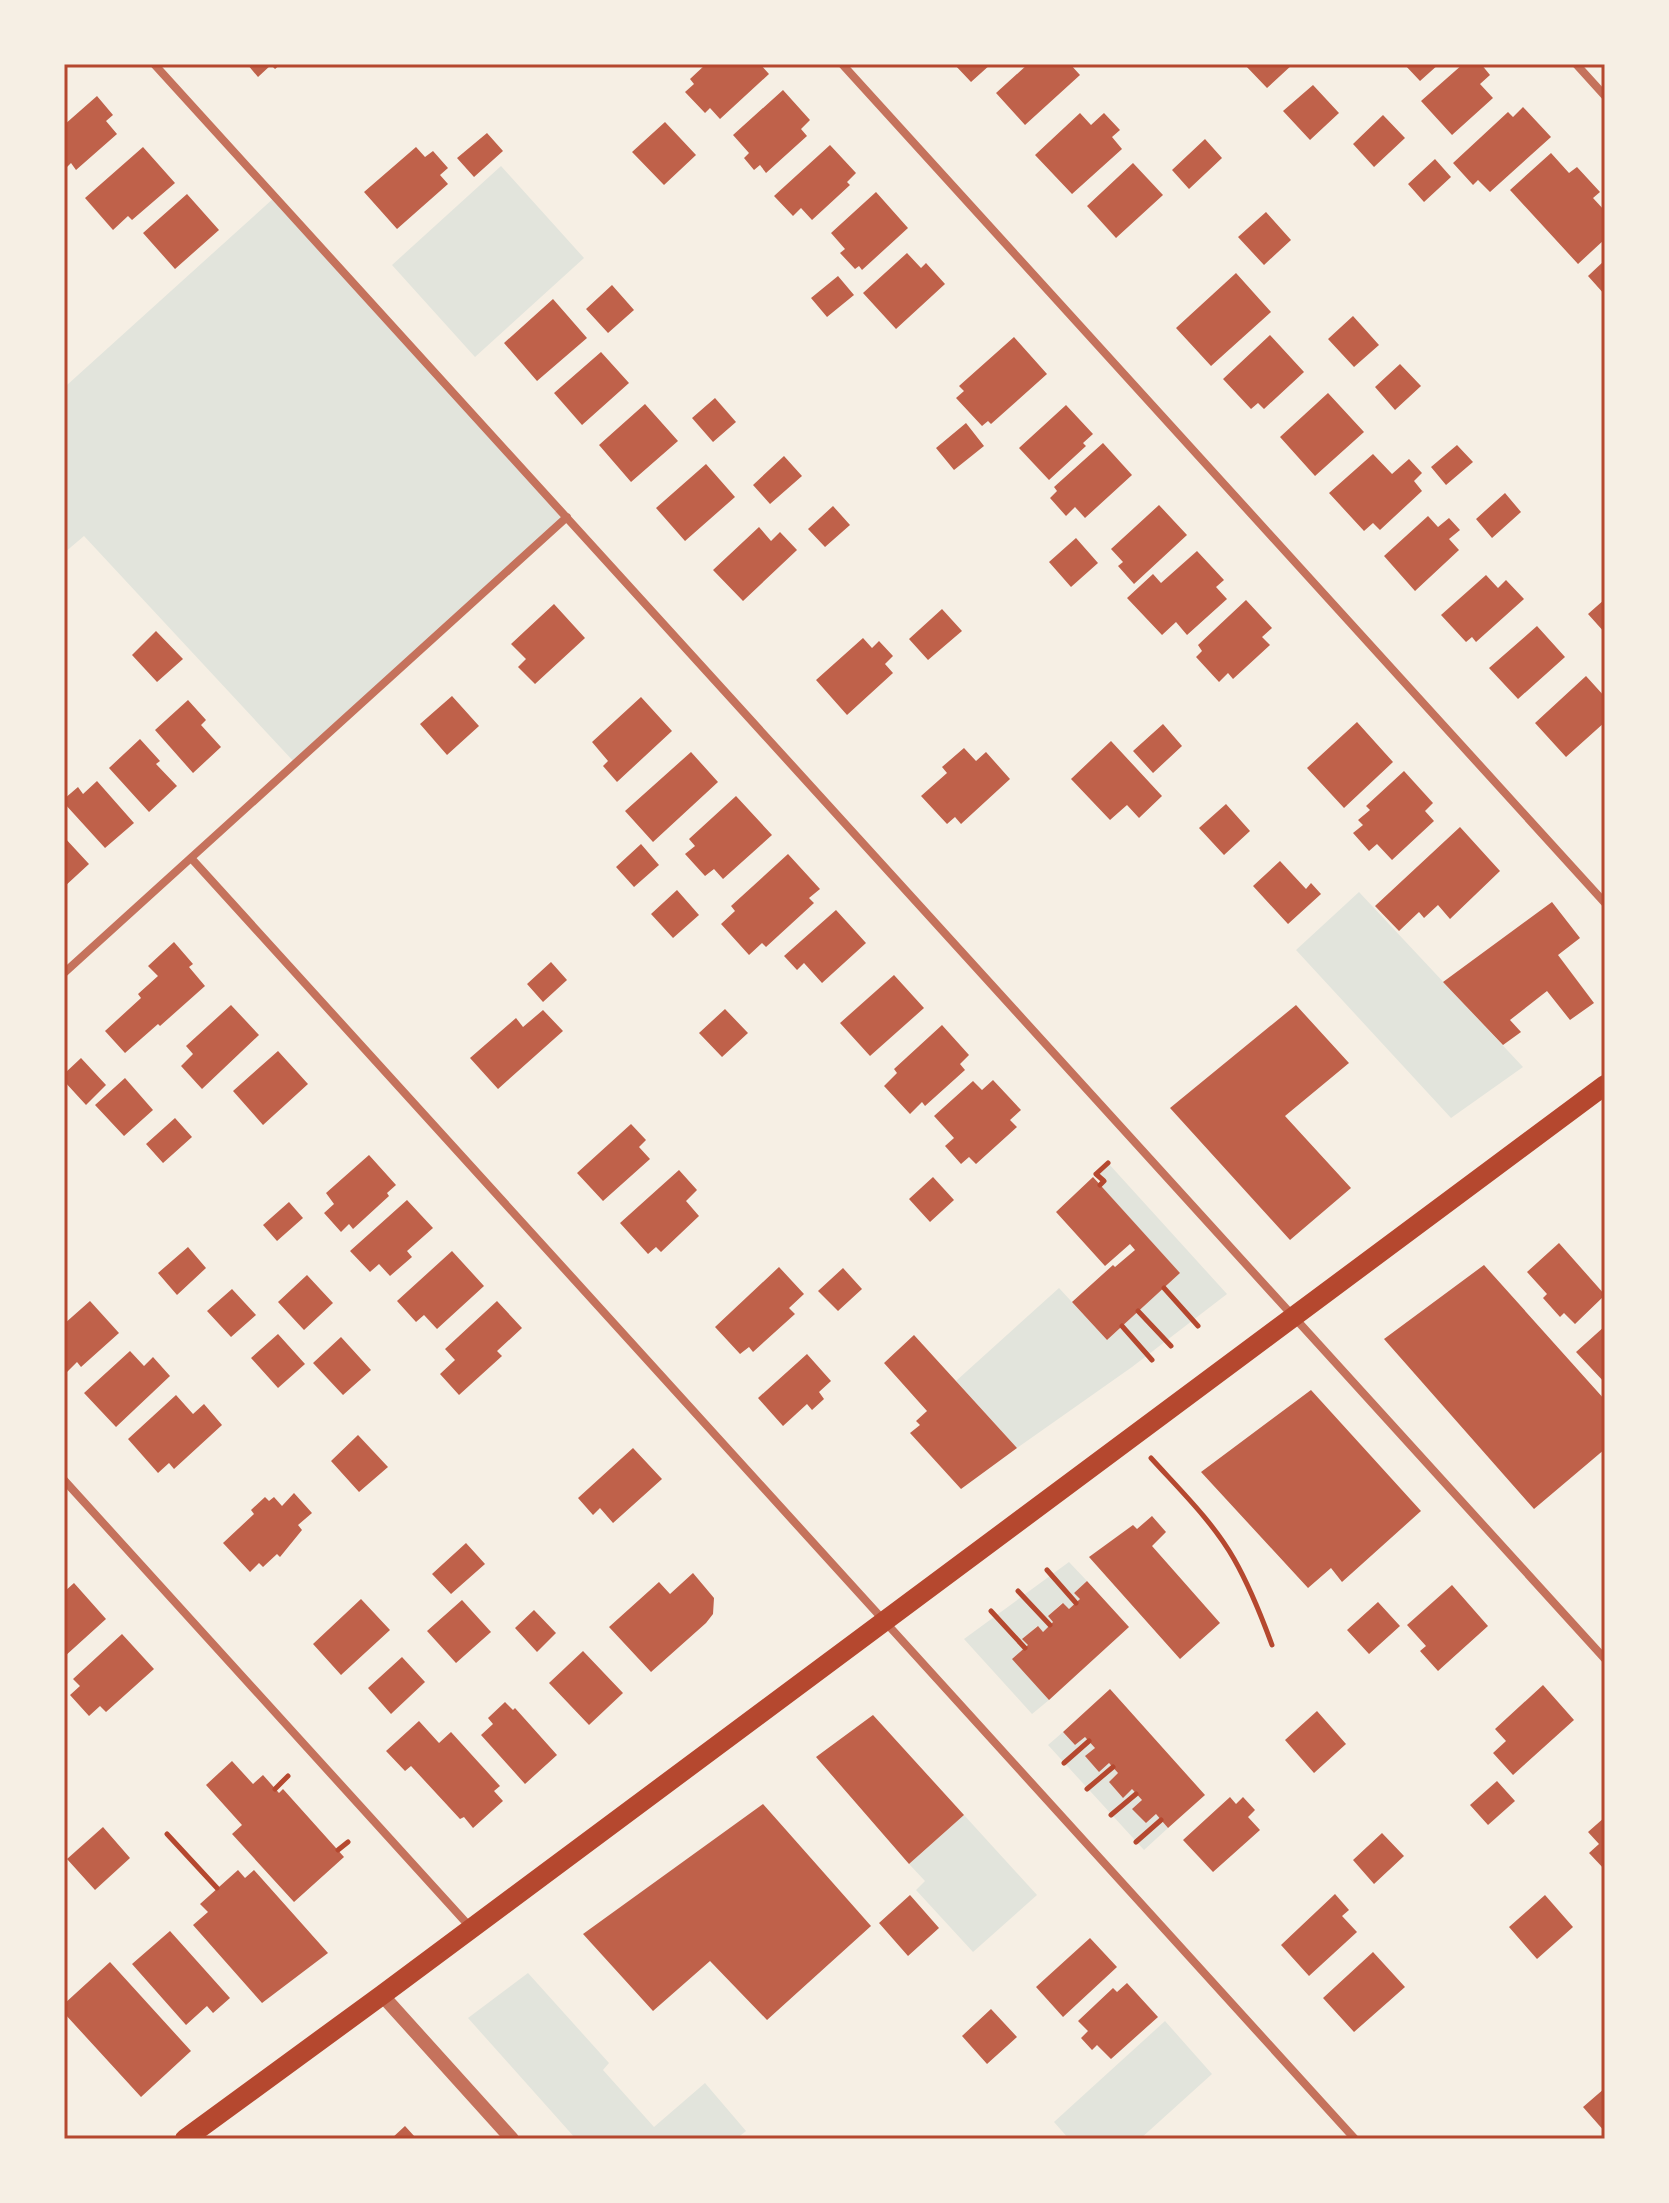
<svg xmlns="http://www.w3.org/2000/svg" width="1669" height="2203" font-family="'Sofia Sans Condensed',sans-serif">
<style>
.green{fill:#e2e4dc}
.building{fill:#bf614a}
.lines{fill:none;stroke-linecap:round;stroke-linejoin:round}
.path{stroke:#b5482f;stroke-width:5}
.minor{stroke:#c5725c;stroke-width:8}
.tertiary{stroke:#c5725c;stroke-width:14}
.primary{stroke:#b5482f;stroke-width:20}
.neatline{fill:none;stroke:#b5482f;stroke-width:3}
</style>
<rect width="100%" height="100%" fill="#f6efe4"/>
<path class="green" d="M501,166L584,258L475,357L392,265Z
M275,197L567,517L295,763L84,536L64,553V383L67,385Z
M1359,892L1523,1067L1451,1118L1296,950Z
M1108,1163L1227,1294L1132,1367L1017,1448L956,1381L1059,1288L1107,1340L1180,1273L1100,1185L1103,1181L1096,1174Z
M1069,1562L1087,1581L1074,1593L1080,1599L1069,1609L1062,1603L1048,1616L1053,1622L1043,1632L1037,1626L1023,1639L1028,1645L1049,1700L1032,1714L964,1639Z
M1063,1732L1075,1745L1085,1737L1095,1748L1086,1756L1109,1763L1118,1773L1109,1782L1122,1797L1132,1789L1142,1800L1133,1809L1146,1823L1156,1814L1168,1828L1144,1850L1048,1745Z
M964,1815L1037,1895L973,1952L916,1890L925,1881L909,1864Z
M528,1973L609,2063L603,2070L654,2127L705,2083L746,2131L736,2139H576L468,2018Z
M1165,2021L1212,2074L1140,2139H1069L1054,2122Z"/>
<path class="building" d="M247,64H281L275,69L271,65L258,77Z
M706,64L708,67L711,64H760L769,74L720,119L710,108L705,113L685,92L694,84L690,79Z
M954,64H991L971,82Z
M1028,64H1070L1080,75L1025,125L996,93Z
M1244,64H1293L1267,88Z
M1404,64H1439L1420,81Z
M1463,64H1481L1490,75L1480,84L1493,98L1452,135L1421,101Z
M1313,85L1339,113L1310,140L1283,111Z
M783,90L810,120L801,129L807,136L766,173L760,165L754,170L744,158L749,153L733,135Z
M97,96L113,115L106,121L117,134L76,170L71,163L64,170V125Z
M1523,107L1551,137L1490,192L1478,180L1473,185L1453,163L1508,112L1513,117Z
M1080,113L1091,125L1104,113L1120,130L1112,137L1122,149L1072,194L1035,155Z
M1383,115L1405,138L1374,167L1353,144Z
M665,122L696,155L664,185L632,152Z
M487,133L503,151L474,177L457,158Z
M1205,139L1222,158L1189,189L1172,170Z
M830,145L856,173L847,182L850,185L812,220L801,208L793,216L774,196Z
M143,147L175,183L132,220L128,216L113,230L85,198Z
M416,147L425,157L433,151L448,168L440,175L448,184L397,229L364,192Z
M1551,153L1569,173L1577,167L1600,192L1593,198L1605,211V239L1578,264L1510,190Z
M1435,159L1451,177L1424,202L1408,184Z
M1133,163L1163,195L1116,238L1087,206Z
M876,192L908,228L862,270L859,266L855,269L840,253L845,249L831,233Z
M187,194L219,230L175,269L143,233Z
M1266,212L1291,240L1264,265L1238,237Z
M907,253L921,268L926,263L945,284L896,329L863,293Z
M1605,260V295L1588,276Z
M1236,273L1271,312L1211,366L1176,328Z
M838,276L854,295L827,317L811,298Z
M612,285L634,310L608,333L586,309Z
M553,299L587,338L537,381L504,343Z
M1353,316L1379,345L1354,367L1328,339Z
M1270,335L1304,372L1264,409L1258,403L1251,409L1223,379Z
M1014,337L1047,374L991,424L988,421L982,426L956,398L964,391L959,386Z
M601,352L629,383L582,425L554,393Z
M1400,364L1421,386L1395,410L1375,387Z
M1328,393L1364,432L1315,476L1280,437Z
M715,398L736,422L713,442L692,418Z
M645,404L678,441L631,482L599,445Z
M1066,405L1093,434L1083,443L1086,446L1049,480L1019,448Z
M966,423L984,446L954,470L936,448Z
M1103,443L1132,475L1085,518L1075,507L1066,516L1050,498L1057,491L1054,487Z
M1457,445L1473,462L1446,485L1431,467Z
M1373,454L1392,474L1409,459L1422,473L1414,481L1422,491L1380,530L1373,523L1364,531L1329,493Z
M784,456L802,476L770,504L753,485Z
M706,464L735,497L685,541L656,508Z
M1505,493L1521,512L1492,538L1476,519Z
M1159,505L1187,535L1134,584L1118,566L1123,562L1111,549Z
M833,506L850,525L825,547L808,529Z
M1428,516L1438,527L1449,518L1460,530L1449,539L1459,550L1415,591L1384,556Z
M759,527L771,541L780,532L797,550L743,601L713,570Z
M1076,538L1098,563L1071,587L1049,562Z
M1197,551L1224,580L1216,587L1227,599L1187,635L1176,622L1162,635L1127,598L1153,574L1161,583Z
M1486,575L1498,588L1506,580L1524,599L1476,642L1472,637L1466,642L1441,615Z
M1605,599V633L1588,614Z
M1246,600L1272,628L1262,637L1270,645L1233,679L1228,673L1219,682L1196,657L1202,651L1198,645Z
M554,604L585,638L535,684L518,667L526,659L511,644Z
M942,609L962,631L928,660L909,639Z
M1537,626L1565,657L1518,699L1489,668Z
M156,631L183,659L157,682L132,655Z
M863,638L872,648L879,641L893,656L885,664L893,673L847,715L816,680Z
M1586,676L1605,697V722L1566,757L1535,723Z
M452,696L479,726L447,755L420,724Z
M641,697L672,731L617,782L603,766L608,761L592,742Z
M188,700L206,720L201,725L221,747L193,773L155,730Z
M1357,722L1393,762L1344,808L1307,768Z
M1163,724L1182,746L1153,773L1133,751Z
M140,739L160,761L156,764L177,786L149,812L109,768Z
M1111,741L1162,796L1139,818L1127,805L1110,820L1071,779Z
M964,748L976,761L986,752L1010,779L961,824L955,817L947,824L921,796L947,773L942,767Z
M691,752L718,782L653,842L625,811Z
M1404,771L1433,803L1425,811L1434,821L1392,860L1377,844L1369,851L1353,833L1363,825L1358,820L1370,810L1366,806Z
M97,781L134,823L105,848L64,803V799L78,787L83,794Z
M736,796L772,835L723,879L714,869L705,876L685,854L695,846L689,839Z
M1226,804L1250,831L1224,855L1199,828Z
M1460,827L1500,871L1450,919L1438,905L1424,918L1419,912L1399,931L1375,906Z
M64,837L89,864L64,887Z
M641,844L659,865L634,887L616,867Z
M788,854L820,889L809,898L814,903L766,947L762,943L749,955L721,924L735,911L731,906Z
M1280,861L1306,889L1311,883L1321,894L1288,924L1253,886Z
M677,890L699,915L673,938L651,914Z
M1552,902L1580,938L1558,955L1594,1003L1570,1020L1547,991L1510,1020L1521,1032L1503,1045L1443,982Z
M836,910L866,943L822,983L804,963L797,970L784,956Z
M174,942L193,964L189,967L205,986L160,1026L158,1024L125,1053L105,1031L141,998L138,994L158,976L148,966Z
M551,962L567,980L543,1002L527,984Z
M894,975L924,1008L870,1056L840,1023Z
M231,1005L259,1035L202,1089L181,1066L193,1054L186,1046Z
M1296,1005L1349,1063L1285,1116L1351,1188L1290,1240L1170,1108Z
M725,1009L748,1033L722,1057L699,1033Z
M543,1010L563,1031L498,1089L470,1058L516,1018L523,1027Z
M942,1025L969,1055L960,1064L965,1070L925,1106L922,1102L910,1114L884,1086L897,1073L894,1069Z
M278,1051L308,1084L263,1125L233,1091Z
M81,1058L106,1085L86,1105L64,1081V1074Z
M125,1078L153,1110L124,1136L95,1105Z
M993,1080L1021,1110L1010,1120L1017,1127L976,1164L969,1157L961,1164L945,1146L954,1138L934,1116L973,1081L982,1090Z
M175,1118L192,1137L163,1163L146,1144Z
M631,1124L646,1140L639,1147L650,1159L603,1201L577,1173Z
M369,1155L396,1185L387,1193L389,1196L353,1229L349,1224L341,1232L324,1213L334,1204L326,1193Z
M679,1170L697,1190L686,1201L699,1216L661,1252L656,1247L648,1254L620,1223Z
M933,1177L954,1200L930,1222L909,1199Z
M1093,1177L1180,1273L1107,1340L1072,1302L1113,1265L1115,1267L1135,1250L1130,1244L1105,1266L1056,1212Z
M407,1200L433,1228L407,1251L412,1257L390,1276L379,1264L370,1272L350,1251Z
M289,1202L303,1218L277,1241L263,1225Z
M1559,1243L1605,1295L1575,1324L1564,1313L1560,1317L1543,1298L1547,1294L1527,1272Z
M188,1247L206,1268L177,1295L158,1273Z
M452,1251L484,1286L437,1329L424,1315L416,1322L397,1301Z
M1484,1265L1605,1400V1449L1534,1509L1384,1339Z
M779,1267L804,1294L789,1308L795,1314L753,1352L749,1347L740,1354L715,1327Z
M843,1268L862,1289L838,1311L818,1291Z
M307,1275L333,1303L304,1330L278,1302Z
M232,1289L256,1315L231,1337L207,1311Z
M90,1301L119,1333L81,1367L77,1362L67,1372L64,1369V1324Z
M497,1301L522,1328L497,1351L502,1356L459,1395L440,1374L455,1360L445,1349Z
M1605,1326V1383L1576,1352Z
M278,1334L305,1364L278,1388L251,1358Z
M914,1335L1017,1448L961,1489L910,1433L920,1425L916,1421L927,1411L884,1363Z
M341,1337L371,1370L343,1395L313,1363Z
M130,1351L144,1366L153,1357L170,1376L116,1427L84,1393Z
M807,1354L831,1381L819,1392L824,1399L812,1410L807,1404L783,1426L758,1398Z
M1311,1390L1421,1511L1342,1582L1331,1568L1308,1588L1201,1472Z
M176,1395L193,1414L204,1404L222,1425L174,1469L169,1463L158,1473L128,1439Z
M358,1435L388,1467L359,1492L331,1461Z
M633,1448L662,1479L613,1523L600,1508L593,1515L578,1498Z
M294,1493L312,1513L298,1525L302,1530L280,1557L277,1554L263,1567L259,1563L250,1572L223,1543L254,1514L251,1510L265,1497L269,1501L274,1497L282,1506Z
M1152,1516L1166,1532L1152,1546L1220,1623L1180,1659L1089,1557L1133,1525L1137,1529Z
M466,1543L485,1564L451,1594L432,1574Z
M693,1573L714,1598L713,1614L706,1623L651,1672L609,1627L659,1582L670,1594Z
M1087,1581L1129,1627L1049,1700L1012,1659L1028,1645L1022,1639L1038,1626L1043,1632L1053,1622L1048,1616L1063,1603L1069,1609L1080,1599L1074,1593Z
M74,1583L106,1619L64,1657V1592Z
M1452,1585L1488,1626L1438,1671L1420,1651L1426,1646L1407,1625Z
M361,1599L390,1630L341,1675L313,1644Z
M462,1600L491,1632L456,1663L427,1631Z
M1378,1602L1400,1626L1369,1654L1347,1630Z
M534,1610L556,1633L537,1652L515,1628Z
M122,1634L154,1669L106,1712L100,1706L89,1716L70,1695L80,1686L73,1679Z
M583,1651L623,1693L589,1725L549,1683Z
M402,1657L425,1682L391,1714L368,1688Z
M1543,1685L1574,1720L1513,1775L1493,1753L1506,1741L1495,1729Z
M1110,1689L1205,1795L1168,1828L1156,1814L1146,1823L1132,1809L1142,1800L1132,1789L1123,1798L1109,1782L1118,1773L1109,1763L1099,1772L1085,1756L1095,1748L1085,1737L1075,1745L1063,1732Z
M505,1702L513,1710L515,1708L557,1755L525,1784L481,1735L493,1724L488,1718Z
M1317,1711L1346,1744L1314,1773L1285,1740Z
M873,1715L964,1815L909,1864L816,1757Z
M419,1721L439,1743L451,1732L500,1786L494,1791L503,1801L473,1828L464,1817L460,1819L411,1766L405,1771L386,1751Z
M232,1761L253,1784L263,1775L279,1793L283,1789L344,1857L294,1902L232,1834L242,1825L206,1785Z
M1497,1781L1515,1801L1488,1825L1470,1805Z
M1230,1797L1236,1804L1243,1797L1255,1810L1248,1817L1260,1830L1213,1872L1183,1840Z
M763,1804L871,1926L767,2020L710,1961L653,2011L583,1934Z
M1605,1817V1870L1589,1853L1599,1844L1588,1832Z
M103,1827L130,1858L95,1890L67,1859Z
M1382,1833L1404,1856L1374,1884L1353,1860Z
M238,1870L245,1878L254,1870L328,1953L262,2003L193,1925L208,1912L200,1904Z
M1335,1894L1349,1910L1342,1916L1357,1932L1309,1976L1281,1945Z
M910,1895L939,1928L908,1956L879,1923Z
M1545,1895L1573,1927L1537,1959L1509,1927Z
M170,1931L230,1998L213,2013L207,2006L186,2025L132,1964Z
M1090,1938L1117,1967L1063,2017L1036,1987Z
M1373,1952L1405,1987L1354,2032L1323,1998Z
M110,1962L191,2051L141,2097L64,2013V2004Z
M1127,1983L1158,2017L1111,2059L1097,2045L1092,2050L1081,2038L1088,2031L1078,2021L1113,1988L1117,1992Z
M991,2009L1017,2037L987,2064L962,2036Z
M1605,2088V2132L1583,2107Z
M405,2126L415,2137L412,2139H391Z"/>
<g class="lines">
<path class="path" d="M1100,1185L1104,1181L1096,1174L1108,1163
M1164,1288L1198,1326
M1138,1311L1171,1346
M1122,1326L1152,1360
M1151,1458C1180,1490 1213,1522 1234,1559C1250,1587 1261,1615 1272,1645
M1047,1570L1076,1603
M1018,1591L1050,1625
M991,1611L1025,1648
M1064,1763L1089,1741
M275,1789L288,1776
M1087,1789L1113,1767
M1111,1815L1136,1794
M167,1834L217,1888
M1136,1842L1161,1820
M338,1850L348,1842"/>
<path class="minor" d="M154,64L1605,1659
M842,64L1605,903
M1576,64L1605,96
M191,858L1355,2139
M64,973L567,517
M64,1480L471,1928"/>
<path class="tertiary" d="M382,1995L512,2139"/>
<path class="primary" d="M185,2139L382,1995L1605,1085"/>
</g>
<rect width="1669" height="2203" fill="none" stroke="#f6efe4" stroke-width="132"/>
<rect x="66" y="66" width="1537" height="2071" class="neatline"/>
</svg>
